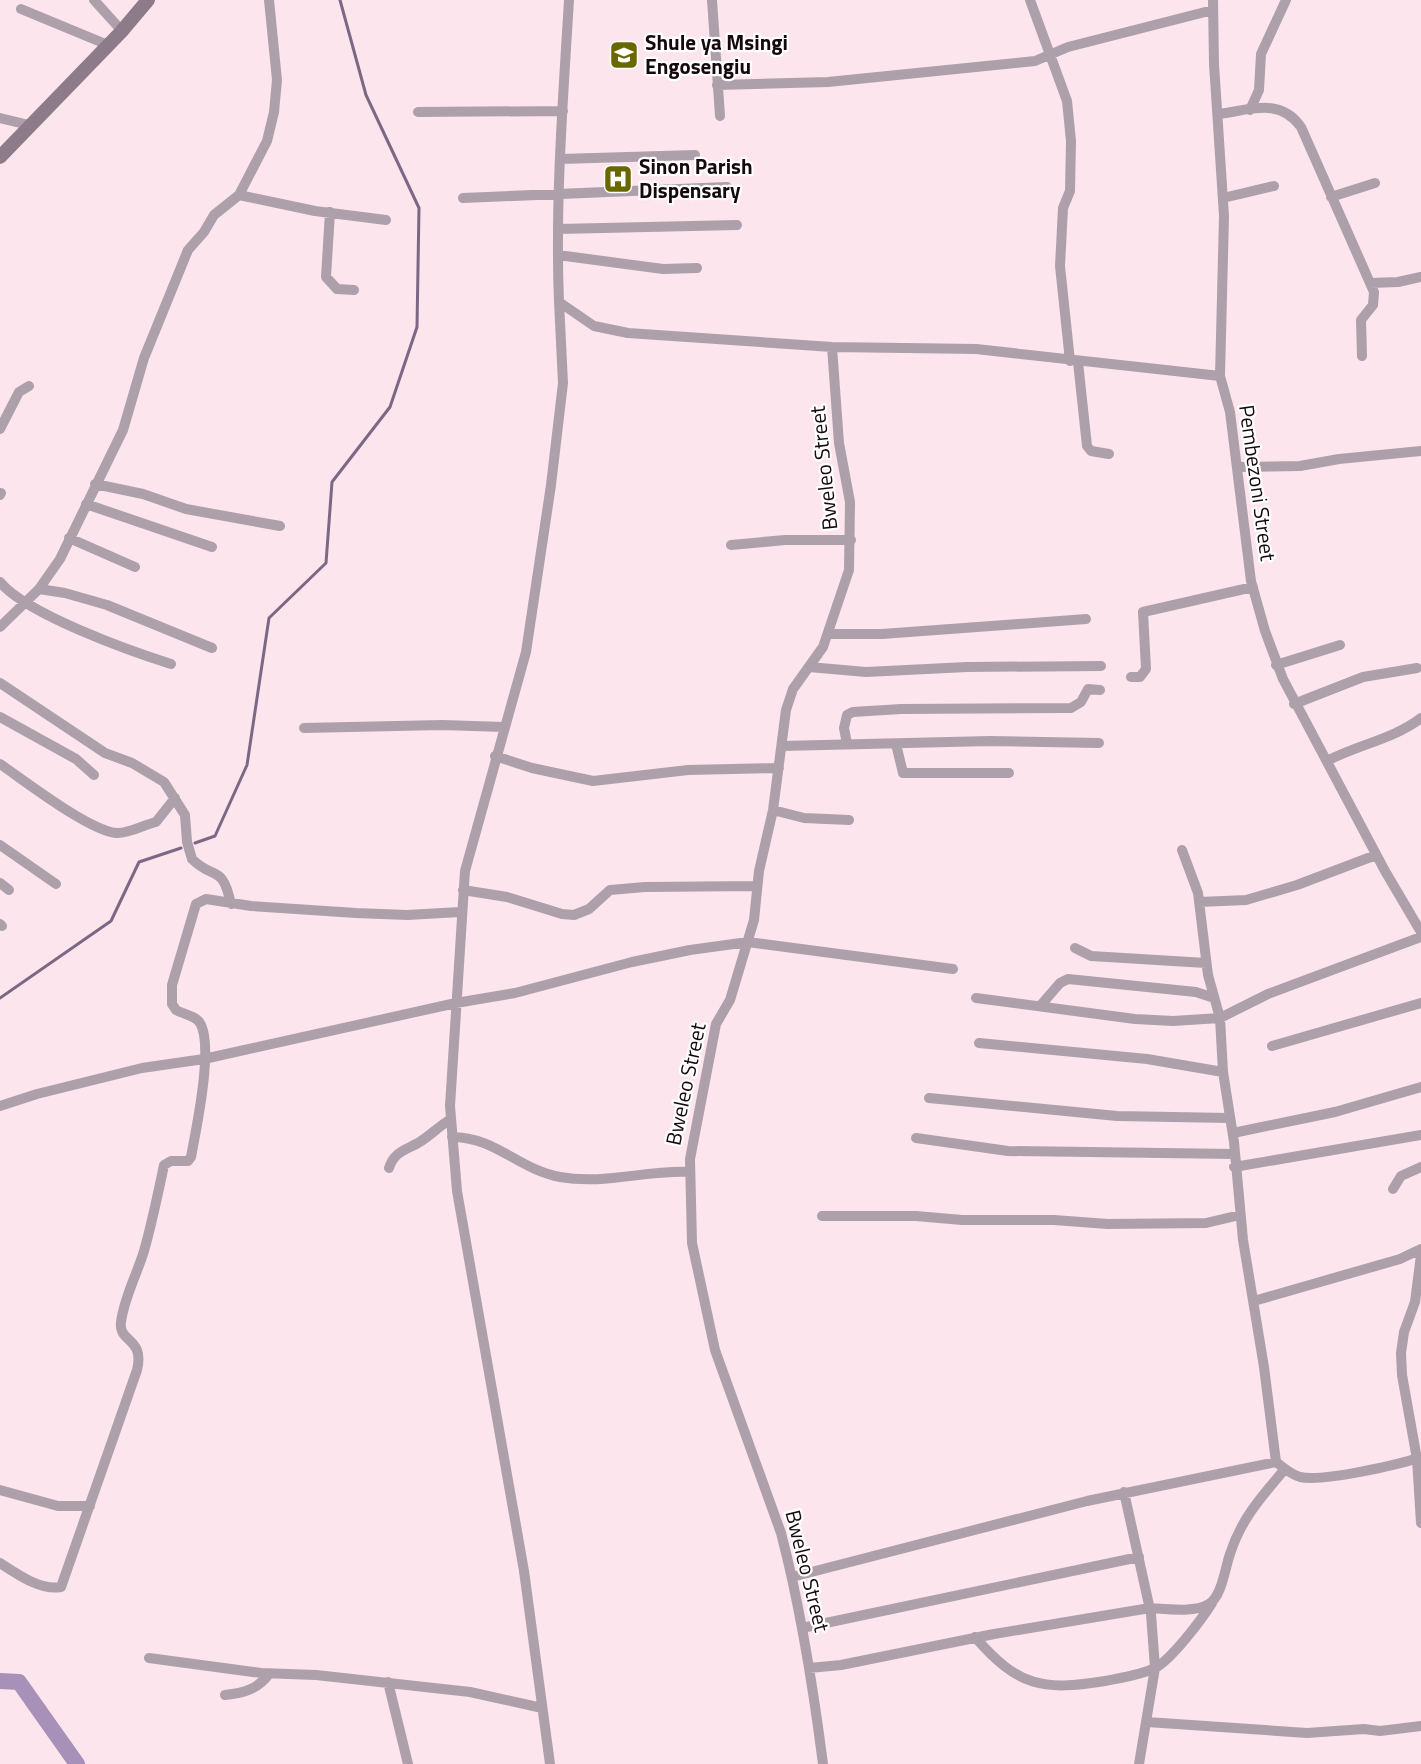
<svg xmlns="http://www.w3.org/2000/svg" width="1421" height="1764" font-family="'Titillium Web',sans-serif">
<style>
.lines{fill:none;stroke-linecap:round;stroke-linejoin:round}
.stream{stroke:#7c6885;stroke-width:3}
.river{stroke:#a891b9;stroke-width:16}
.street{stroke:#ada0aa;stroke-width:10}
.secondary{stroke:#8e7b8a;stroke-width:14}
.labels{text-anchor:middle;stroke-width:4.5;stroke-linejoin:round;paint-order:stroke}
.poi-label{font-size:21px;font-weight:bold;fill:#15090d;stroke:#fff;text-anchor:start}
.street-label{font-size:21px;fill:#15090d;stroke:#fff}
</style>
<rect width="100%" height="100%" fill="#fde5ed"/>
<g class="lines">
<path class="stream" d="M195,843L215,836L247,765L269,618L326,563L332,482L390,407L417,327L419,208L366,95L340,0
M0,998L111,921L139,862L181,848"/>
<path class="river" d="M0,1681L19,1682L77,1764"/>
<path class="street" d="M94,0L122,31
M569,0C563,100 555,201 559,302L594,326L628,333L832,347L976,349L1220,376
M712,0L720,116
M1030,0L1067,101L1071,141L1070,191L1063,208L1060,266L1070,361
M1213,0L1214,64L1224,216L1220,376L1230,412L1251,581L1265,631L1283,679L1385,871L1421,932
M21,9L108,45
M717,85L828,82L1035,61L1068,47L1213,10
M1250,110L1259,90L1261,54L1286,0
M418,112L563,111
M1219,114C1250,110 1280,97 1301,127L1374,292L1373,305L1361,320L1362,356
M0,118L29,125
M560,159L695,155
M239,195L315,211L386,220
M1331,197L1375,183
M463,198L727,187
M1223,198L1274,186
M330,212L326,277L337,289L354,290
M558,229L737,225
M558,255L663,269L697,268
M1371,283L1398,282L1421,277
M1078,362L1087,446L1091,451L1109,454
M0,429L19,392L29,386
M1237,467L1300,466L1339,459L1421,451
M95,484L143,494L186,509L280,526
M0,495L1,493
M86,504L212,547
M69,538L135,567
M731,545L785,540H851
M0,582C26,614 130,651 171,664
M39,589L65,593L107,605L212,648
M0,627L39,589L60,559L123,430L144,358L188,250L204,232L214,215L239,195L267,141L274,112L277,80L269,0
M828,634H882L1086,619
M1276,665L1340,645
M809,667L866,672L967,667L1101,666
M1131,677H1140L1146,669L1143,612L1253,587
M0,683L105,753L132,763L164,782L185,815L187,842L192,859C214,881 222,863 231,904
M1294,704L1363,677L1417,668
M0,717L76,759L94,775
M304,728L442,725L504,727
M847,744L844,728L847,715L853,712L901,709L1071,708L1081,702L1088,689L1100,690
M896,744L903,773H1009
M782,746L990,741L1099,743
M495,756L532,768L593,781L688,770L779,768
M1327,761C1357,745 1394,739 1421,718
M0,764C25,781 88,830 116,833C129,834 143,825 156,822L175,798
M773,810L804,818L849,820
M0,845L56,884
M1182,850L1198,893L1208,975L1220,1018L1223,1072L1234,1142L1243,1240L1264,1367L1276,1462
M0,883L9,890
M463,890L507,897L562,914L574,915L589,909L610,890L645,887L757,886
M1199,902L1246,900L1297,885L1376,855
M0,924L2,926
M1075,948L1091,956L1206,963
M976,998L1135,1019L1173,1021L1220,1018L1268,994L1421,937
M1041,1005L1060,983L1068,979L1196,992L1214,998
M979,1043L1147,1059L1223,1072
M1272,1046L1421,1003
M929,1098L1117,1116L1229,1118
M0,1106L37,1094L142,1068L204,1059L456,1003L515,993L632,962L690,950L748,942L953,969
M1233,1133L1335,1112L1421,1087
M452,1137C495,1137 518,1169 560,1177C604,1185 645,1170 689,1172
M916,1138L1008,1151L1234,1154
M1234,1167L1421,1135
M389,1168C394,1152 405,1150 418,1143C430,1136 439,1126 451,1119
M1393,1189L1401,1176L1421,1167
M822,1216H916L962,1220H1054L1108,1224L1206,1223L1240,1215
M1421,1255L1415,1302L1404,1332L1401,1353L1402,1375L1417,1459L1421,1523
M1254,1301L1400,1259L1421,1249
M0,1490L58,1506H90
M1124,1492L1151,1614L1155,1668L1139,1764
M0,1563C17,1574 41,1591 61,1587L137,1370C145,1337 118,1343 121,1322C124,1298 137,1274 144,1251C152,1223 158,1194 164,1165L171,1161H188L191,1157C196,1130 214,1046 200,1023C196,1016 183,1014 176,1010L172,1004V985L196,904L206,899L251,906L356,913L407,915L460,912
M792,1577L1087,1501L1276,1462C1284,1468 1290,1474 1300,1477C1322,1482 1398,1465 1421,1457
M802,1628L1139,1557
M975,1637C1018,1687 1043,1691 1105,1681C1120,1678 1141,1675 1155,1668C1171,1660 1202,1619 1212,1603
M149,1658L261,1673L316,1675L470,1692L542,1708
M809,1668L841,1665L994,1634L1150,1608C1166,1609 1195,1613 1209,1604C1222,1596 1225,1568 1230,1554C1241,1519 1262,1496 1285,1469
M388,1682L408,1764
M225,1695C244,1693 258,1689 269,1674
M1147,1722L1307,1733L1364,1729L1380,1731L1421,1726
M550,1764L524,1571L457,1191L450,1106L465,871L526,652L551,485L563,383L559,302
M823,1764C813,1686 801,1609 781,1533L715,1350L692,1243L690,1159L716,1024L730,1000L754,920L759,871L773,810L786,710L793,689L823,647L849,570L850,502L839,443L832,347"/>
<path class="secondary" d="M0,157L121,32L148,0"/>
</g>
<defs>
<g id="school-square" transform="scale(1.5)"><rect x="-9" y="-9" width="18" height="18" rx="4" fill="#696700" stroke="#fff"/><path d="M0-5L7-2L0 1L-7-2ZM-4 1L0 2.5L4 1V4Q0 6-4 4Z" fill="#fff"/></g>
<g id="hospital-square" transform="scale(1.5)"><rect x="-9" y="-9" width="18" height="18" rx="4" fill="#696700" stroke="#fff"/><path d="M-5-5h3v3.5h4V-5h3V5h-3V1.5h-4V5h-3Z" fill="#fff"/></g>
</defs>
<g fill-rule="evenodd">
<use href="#school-square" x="624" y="55"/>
<use href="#hospital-square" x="618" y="179"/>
</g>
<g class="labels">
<g class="poi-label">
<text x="645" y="50">Shule ya Msingi<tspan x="645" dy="24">Engosengiu</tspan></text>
<text x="639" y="174">Sinon Parish<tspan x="639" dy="24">Dispensary</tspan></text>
</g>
<g class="street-label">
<text transform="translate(824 468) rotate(-96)" y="7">Bweleo Street</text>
<text transform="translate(1257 483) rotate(82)" y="7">Pembezoni Street</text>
<text transform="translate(686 1084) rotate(-78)" y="7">Bweleo Street</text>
<text transform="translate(807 1571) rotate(76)" y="7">Bweleo Street</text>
</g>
</g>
</svg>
